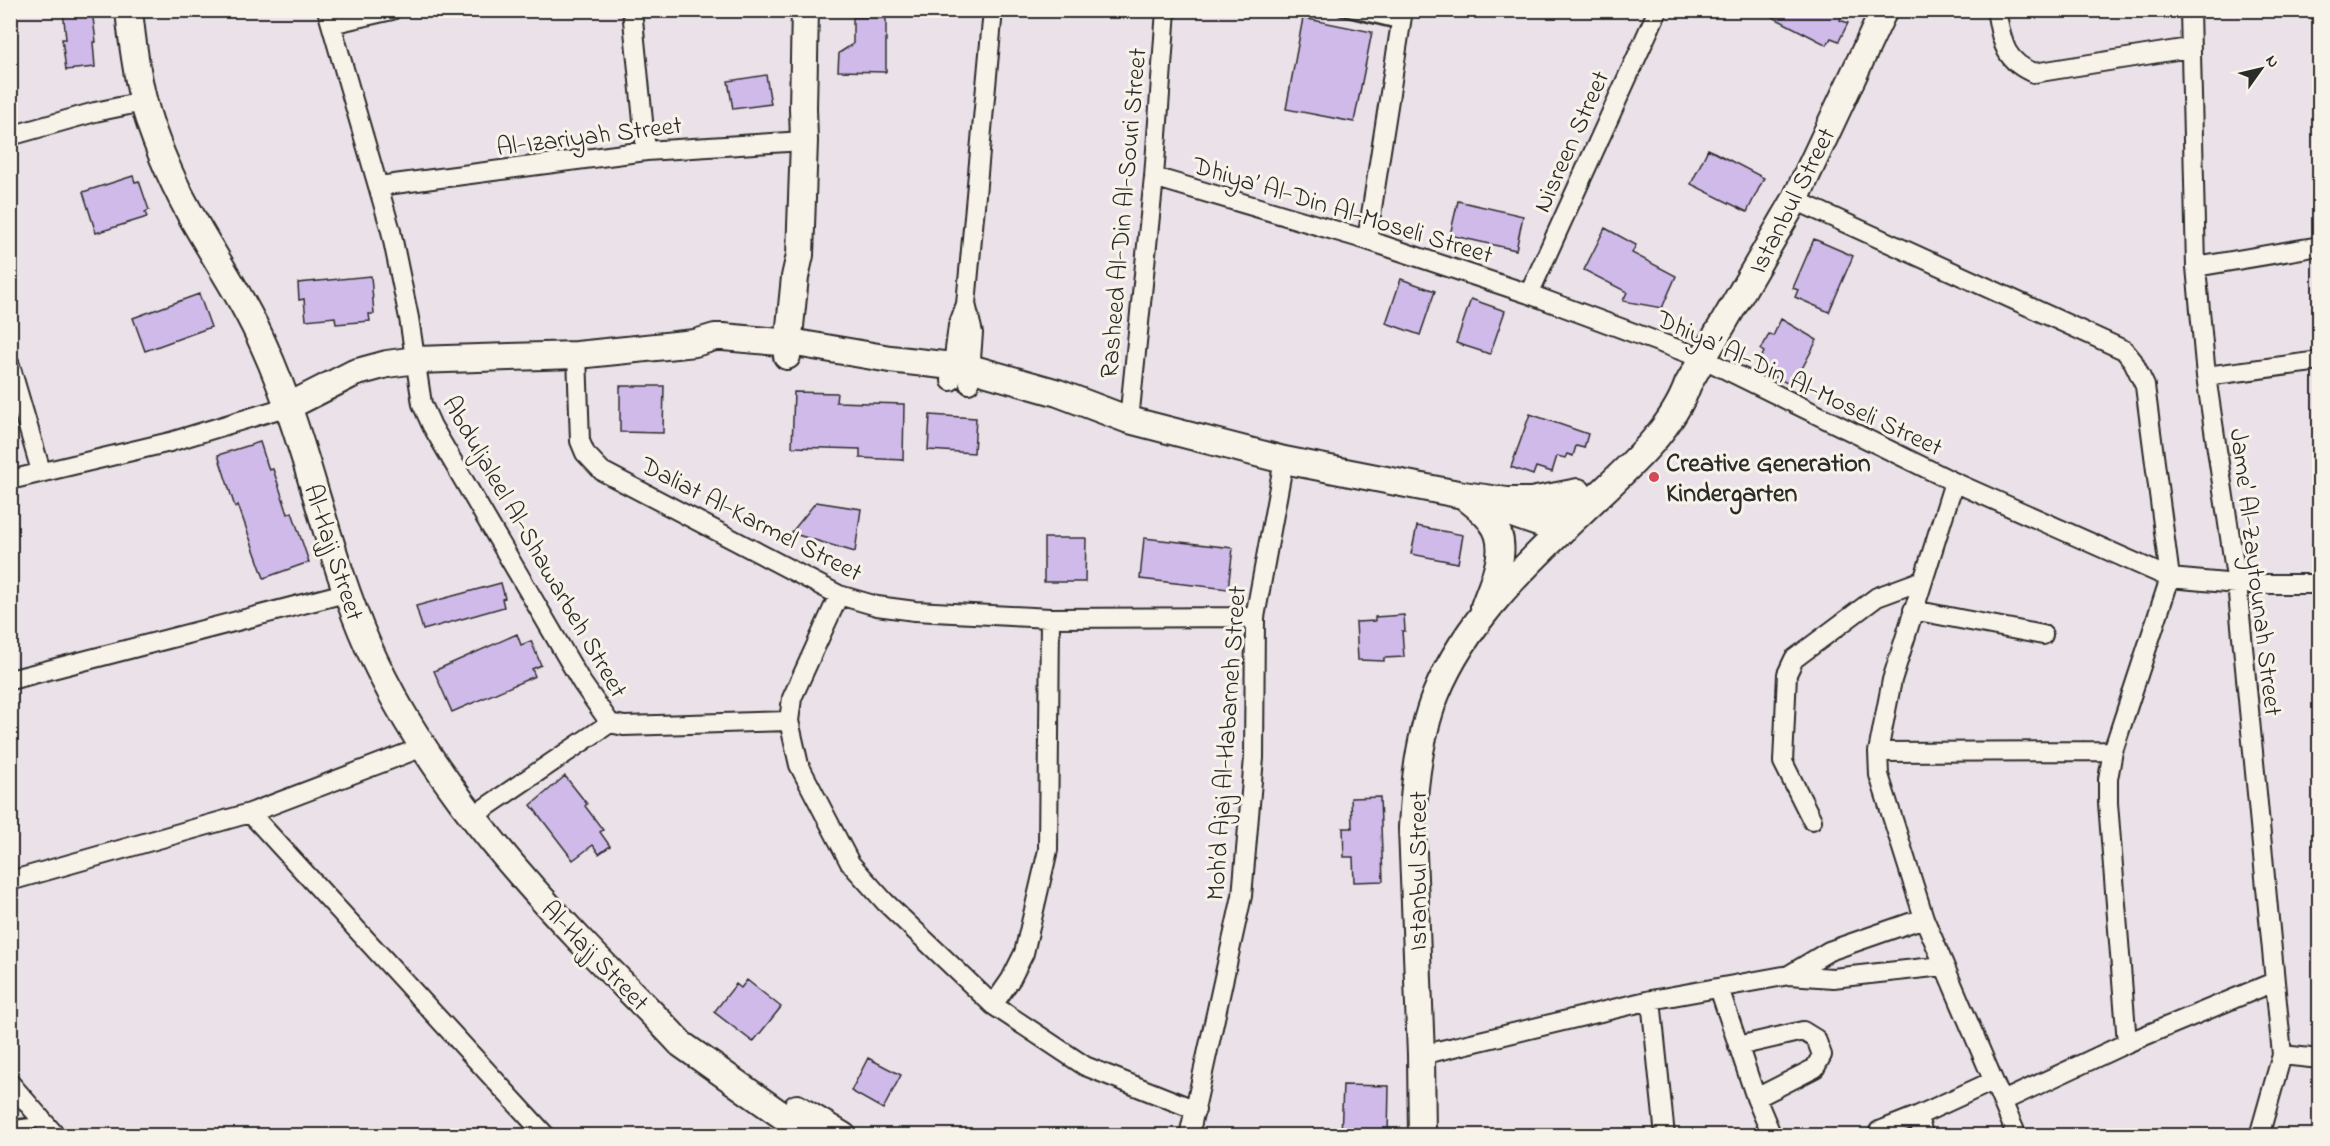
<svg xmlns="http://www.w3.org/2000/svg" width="2330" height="1146" font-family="'Indie Flower',sans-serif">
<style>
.building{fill:#cfbaea;stroke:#2b2b2b;stroke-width:1.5}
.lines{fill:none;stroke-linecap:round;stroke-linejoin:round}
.lane-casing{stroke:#2b2b2b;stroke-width:14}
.street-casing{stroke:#2b2b2b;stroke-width:22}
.secondary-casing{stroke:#2b2b2b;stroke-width:30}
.lane{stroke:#f7f3e8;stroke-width:9}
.street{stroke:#f7f3e8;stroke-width:18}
.secondary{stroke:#f7f3e8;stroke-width:26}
.poi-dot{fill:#d1495b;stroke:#f7f3e8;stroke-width:2}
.labels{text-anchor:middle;stroke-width:6;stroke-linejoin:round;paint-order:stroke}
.street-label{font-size:26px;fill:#2b2b2b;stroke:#f7f3e8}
.poi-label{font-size:26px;font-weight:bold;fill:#2b2b2b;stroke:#f7f3e8;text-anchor:start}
</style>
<rect width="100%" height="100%" fill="#ebe2e9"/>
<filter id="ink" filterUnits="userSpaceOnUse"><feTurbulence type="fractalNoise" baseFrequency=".0167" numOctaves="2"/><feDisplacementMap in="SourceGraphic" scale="12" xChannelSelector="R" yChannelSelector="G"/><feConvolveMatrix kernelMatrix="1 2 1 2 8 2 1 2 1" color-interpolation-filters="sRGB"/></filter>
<g filter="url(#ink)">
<path class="building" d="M63,10H92L96,42H93L95,67L66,70L62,39H66Z
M1759,10H1845L1840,20L1848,23L1839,41L1831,38L1827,45Z
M853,17L886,18V72L838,71L839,53L853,44Z
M1303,18L1372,32L1354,122L1286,109Z
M766,75L771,104L733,109L728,81Z
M1708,149L1764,178L1747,212L1691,184Z
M133,176L135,182L139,181L149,210L145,212L147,217L96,233L83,192Z
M1458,201L1523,216L1516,250L1450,235Z
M1605,228L1636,245L1632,253L1676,276L1662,308L1623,301L1627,292L1584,270Z
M1814,239L1853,256L1829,312L1795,297L1798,290L1793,288Z
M371,276L374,314H369L370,321L336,324L335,317L306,320L304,299L299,300L298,283Z
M1401,279L1435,291L1420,335L1386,323Z
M199,294L211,327L145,351L133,318Z
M1471,299L1505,311L1490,354L1456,343Z
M1781,319L1817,340L1796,380L1792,378L1789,384L1765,372L1767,369L1758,364L1764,352L1761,350L1769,334L1773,336Z
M620,386H664L663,433L620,432Z
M794,392L837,393L836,402L904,404L903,460L860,458V449L792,447Z
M1530,414L1588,434L1584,448L1576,446L1573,456L1567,454L1565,458L1557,456L1552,472L1536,467L1533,475L1511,467Z
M930,415L976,418L974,453L928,450Z
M260,442L269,470L273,469L288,514L292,512L309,562L264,578L238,505L235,507L218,455Z
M816,502L861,509L855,552L791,533Z
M1417,526L1463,535L1458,563L1411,554Z
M1044,538H1086L1085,582H1044Z
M1144,538L1233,548L1228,589L1140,579Z
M501,583L505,598L502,599L504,607L423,630L416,606Z
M1404,615L1405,631H1402L1404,657L1384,658V661L1358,660L1356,622L1375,621V617Z
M517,634L521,645L531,641L541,665L532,669L535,676L452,712L434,671Z
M565,776L587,804L585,806L603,830L600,832L610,846L599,854L593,845L573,860L531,805Z
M1380,797L1383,881L1354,882L1353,857H1344L1343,828H1352L1351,798Z
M747,980L781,1007L753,1042L714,1012L736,984L741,988Z
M868,1058L901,1075L883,1109L851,1091Z
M1343,1085L1389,1086L1388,1136H1341Z"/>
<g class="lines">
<g class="lane-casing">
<path id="lane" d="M1342,10L1400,24
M10,1126L44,1122"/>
</g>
<g class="street-casing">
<path id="street" d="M327,10L391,231L409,318L422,404L432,426L582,683L610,723L624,726L789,721
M632,10L646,151
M1996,10C2002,40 2003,61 2034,73L2189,48
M2190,10L2196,267L2206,376L2237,584L2282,1055L2259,1136
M331,24L392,10
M10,136L95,112L143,102
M1154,177L1367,240L1529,294L1704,359L1954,482L2170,578L2237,584H2320
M379,186L646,151L804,141
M1795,200L2124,350L2133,361L2145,386L2170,578L2113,751
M1367,240L1403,10
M2196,267L2320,246
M1529,294L1658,10
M966,304L973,333L969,384
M577,355L580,441L585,453L602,471L839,595L877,606L915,611L1050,618L1255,617
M10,365L41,471
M2206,376L2320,361
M951,381L958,326L966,304L993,10
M1129,420L1154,177L1166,10
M10,480L170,442L289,406
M1954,482L1892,680L1878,752L1879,775L1924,918L2017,1136
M839,595L792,698L789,721L799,765L850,863L885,902L993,1005L1085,1066L1196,1110
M1913,610L2043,635
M10,680L345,593
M1878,752L2113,751L2108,779V803L2127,1043L2003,1101
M250,813L546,1136
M473,816L610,723
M1812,820L1783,762L1787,674L1794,659L1877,597L1923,580
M10,881L250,813L423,747
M1789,975L1829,951L1924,918
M1719,988L1756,1098L1772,1136
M1651,1000L1665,1136
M993,1005L1011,979L1024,953L1048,850L1050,618
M2127,1043L2274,982
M1738,1046L1803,1031L1816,1039L1822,1055L1815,1068L1756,1098
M1421,1055L1651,1000L1789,975L1833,978L1943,966
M2282,1055L2320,1059
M10,1083L56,1136
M1917,1116L1924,1136
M1879,1131L1917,1116L1993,1081
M1189,1136L1242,896L1254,758L1255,617L1284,460"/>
</g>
<g class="secondary-casing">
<path id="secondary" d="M129,10C132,40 136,70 143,99C151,133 171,179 188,210C213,256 243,298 264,346C308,443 325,549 368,646C417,756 499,855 581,941C614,976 649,1009 681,1044L811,1136
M787,356L795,277L800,255L804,141L803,108L805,10
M289,406L354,373L387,364L416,360L577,355L695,343L715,337H723L802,344L890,359L970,368L1058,393L1129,420L1284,460L1463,495L1507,501H1531L1578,492
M1463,495C1473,503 1484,511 1491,521C1512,546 1493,581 1484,607
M1489,506L1544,525L1575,518
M797,1108L843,1136
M1422,1136L1421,1055L1412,828C1414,784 1419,736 1436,694C1468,615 1537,554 1597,497C1631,465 1672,429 1688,384L1795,200L1884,10"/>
</g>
<use href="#lane" class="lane"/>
<use href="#street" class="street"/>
<use href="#secondary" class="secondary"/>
</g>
</g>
<circle class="poi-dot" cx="1654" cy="477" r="6"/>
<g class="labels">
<g class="street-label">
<text transform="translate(589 135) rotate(-7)" y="9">Al-Izariyah Street</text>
<text transform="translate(1570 141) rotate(-66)" y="9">Nisreen Street</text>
<text transform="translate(1791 200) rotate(-63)" y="9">Istanbul Street</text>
<text transform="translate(1343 209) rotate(17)" y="9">Dhiya’ Al-Din Al-Moseli Street</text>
<text transform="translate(1122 213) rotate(-85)" y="9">Rasheed Al-Din Al-Souri Street</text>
<text transform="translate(1800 382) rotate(25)" y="9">Dhiya’ Al-Din Al-Moseli Street</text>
<text transform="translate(752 518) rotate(27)" y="9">Daliat Al-Karmel Street</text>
<text transform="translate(536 546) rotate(60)" y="9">Abduljaleel Al-Shawarbeh Street</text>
<text transform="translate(335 552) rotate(72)" y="9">Al-Hajj Street</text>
<text transform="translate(2257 572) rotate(83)" y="9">Jame' Al-Zaytounah Street</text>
<text transform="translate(1225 743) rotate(-86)" y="9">Moh’d Ajaj Al-Habarneh Street</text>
<text transform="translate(1417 871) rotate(-90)" y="9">Istanbul Street</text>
<text transform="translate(596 955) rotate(46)" y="9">Al-Hajj Street</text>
</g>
<g class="poi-label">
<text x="1666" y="471">Creative Generation<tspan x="1666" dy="30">Kindergarten</tspan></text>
</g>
</g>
<rect width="2330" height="1146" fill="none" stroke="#f7f3e8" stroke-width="36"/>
<rect x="18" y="18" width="2294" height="1110" fill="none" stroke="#2b2b2b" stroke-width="2" filter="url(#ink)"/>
<g transform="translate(2261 69) rotate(56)" stroke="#f7f3e8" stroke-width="4.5" paint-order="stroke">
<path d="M0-4.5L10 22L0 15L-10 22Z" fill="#2b2b2b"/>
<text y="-9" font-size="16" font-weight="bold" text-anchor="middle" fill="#2b2b2b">N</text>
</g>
</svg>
